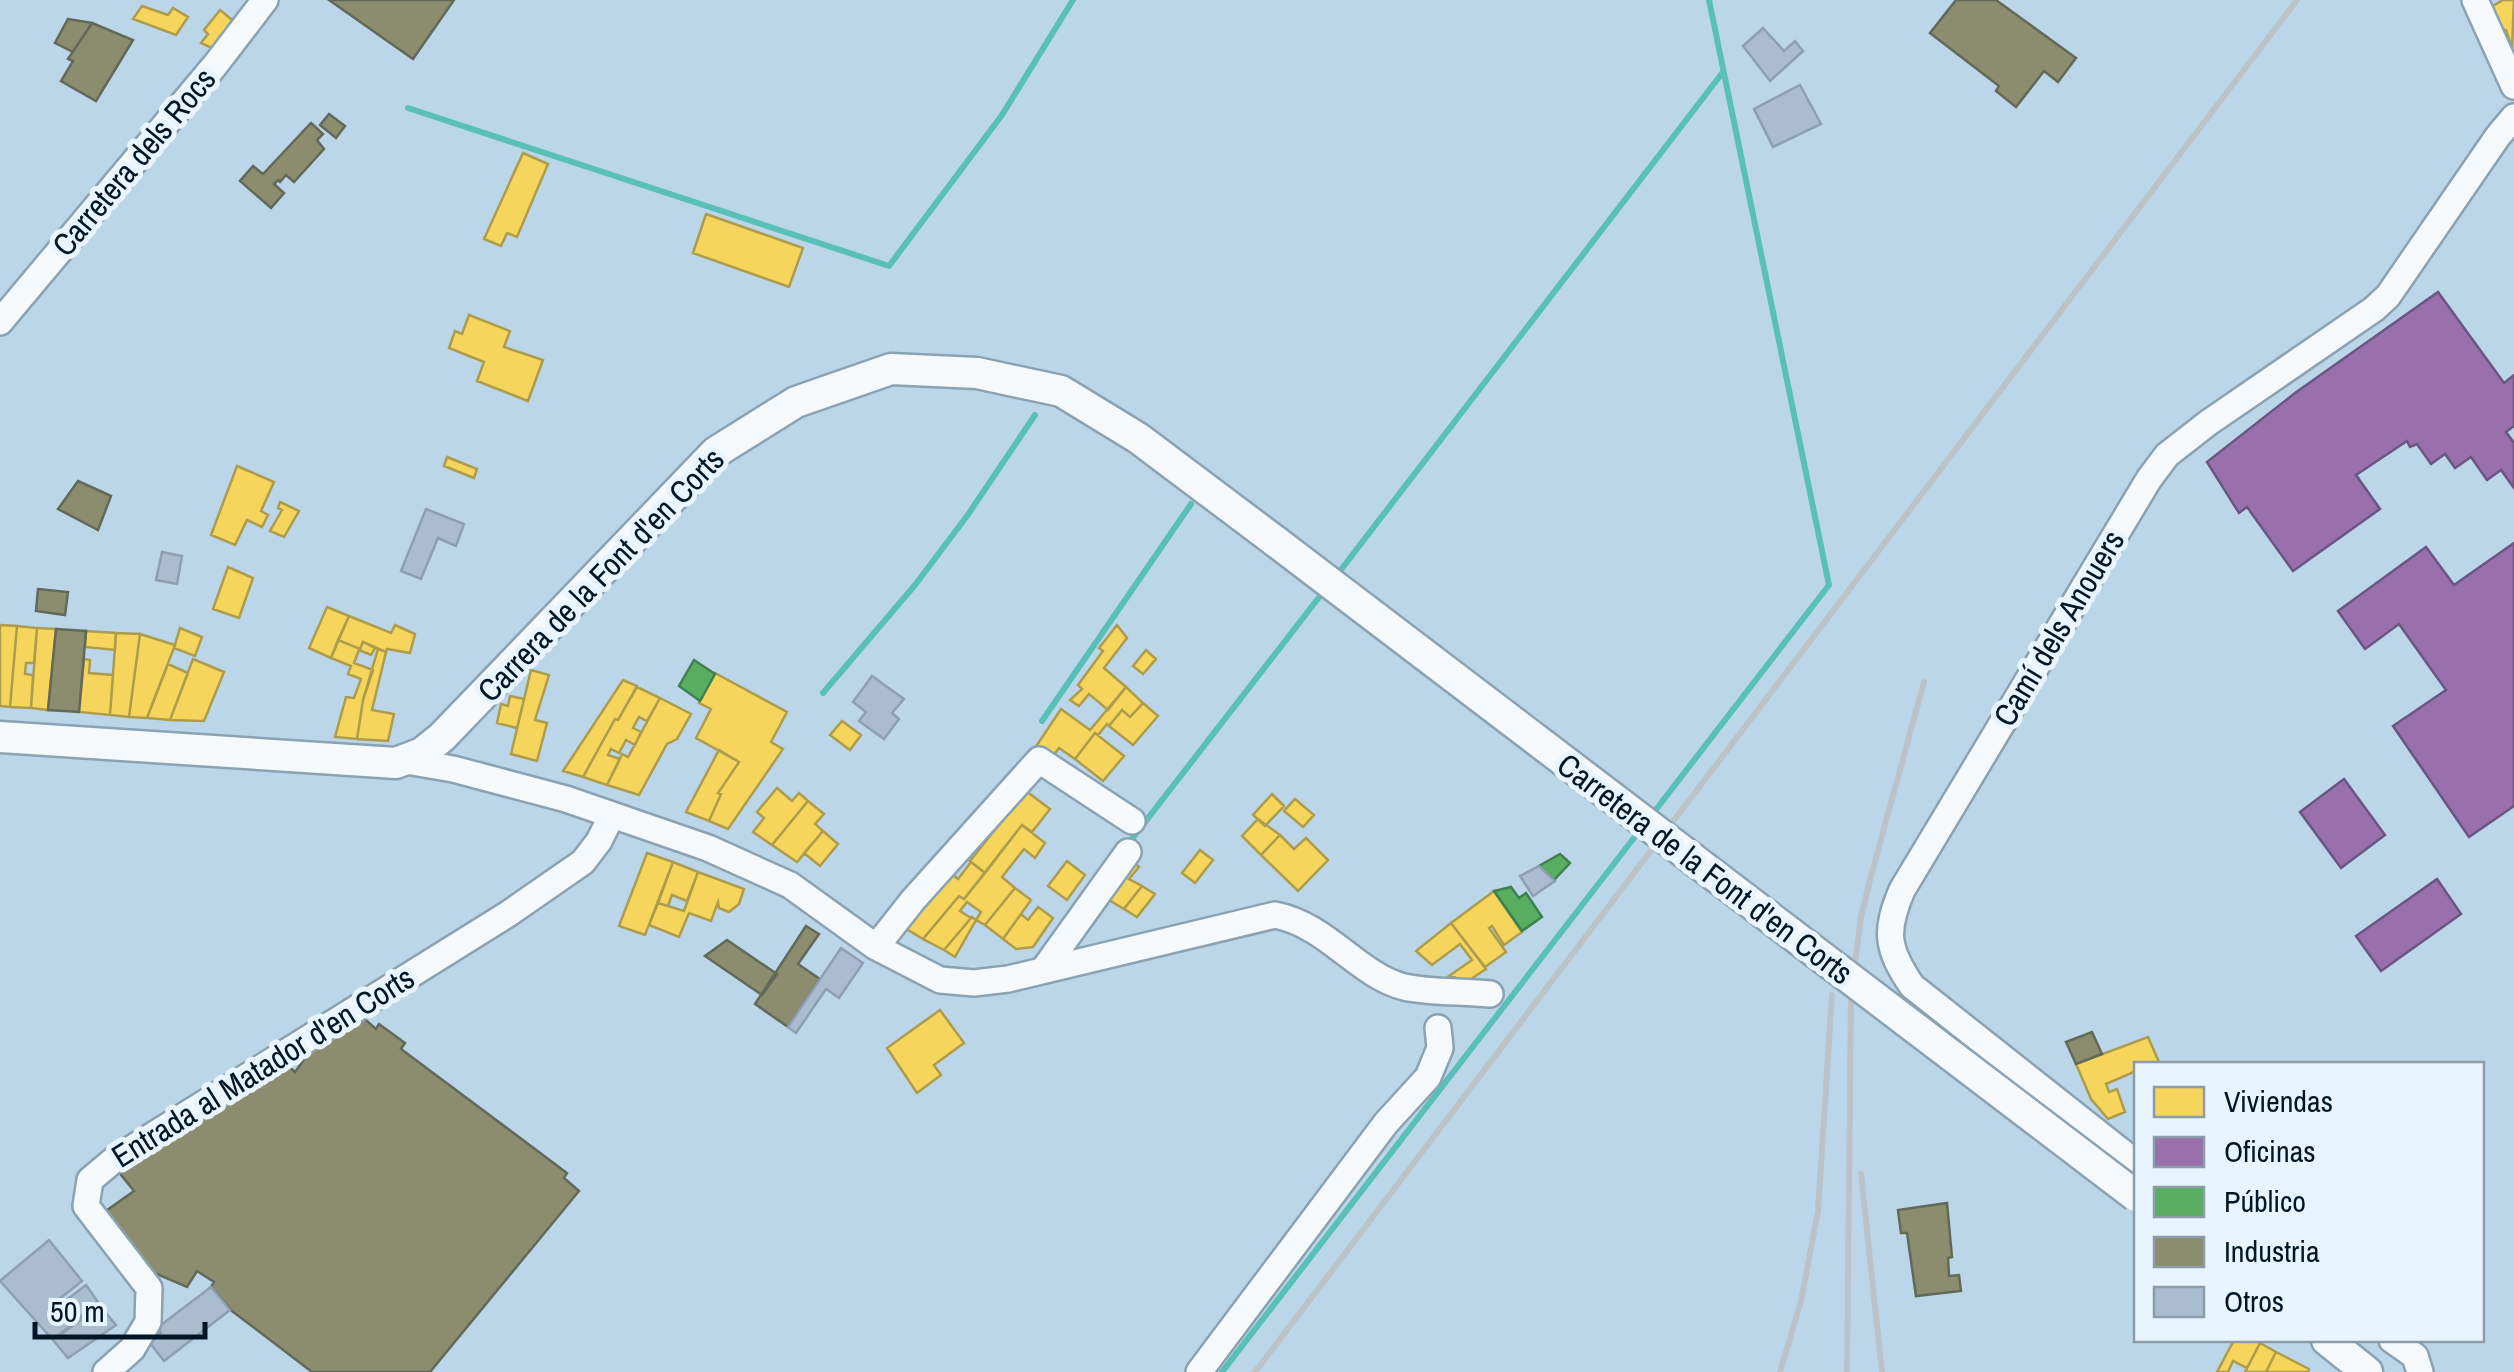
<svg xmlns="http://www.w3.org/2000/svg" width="2514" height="1372" font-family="'Archivo Narrow',sans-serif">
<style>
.homes{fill:#f6d55c;stroke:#ac9c4c;stroke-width:2.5}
.offices{fill:#9970ab;stroke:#6b5583;stroke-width:2.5}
.public{fill:#5aae61;stroke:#3f8150;stroke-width:2.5}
.industry{fill:#8c8c6e;stroke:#626959;stroke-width:2.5}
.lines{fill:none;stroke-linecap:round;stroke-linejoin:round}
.stream{stroke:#59c0b8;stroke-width:6}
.building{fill:#aabccf;stroke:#8e9fb1;stroke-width:2.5}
.minor-casing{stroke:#8ba2b2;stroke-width:30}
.tertiary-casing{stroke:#8ba2b2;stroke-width:35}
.minor{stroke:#f5f9fc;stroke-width:25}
.tertiary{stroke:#f5f9fc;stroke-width:30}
.rail{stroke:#bbc3c9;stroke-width:6}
.tertiary-bridge-casing{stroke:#8ba2b2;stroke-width:35;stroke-linecap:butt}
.tertiary-bridge{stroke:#f5f9fc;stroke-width:30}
.labels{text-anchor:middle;stroke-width:10;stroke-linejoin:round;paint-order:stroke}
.street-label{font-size:32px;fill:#011727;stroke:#e9f5fe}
</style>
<rect width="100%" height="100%" fill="#bcd6e9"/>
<path class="homes" d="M2503,0H2514L2512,48L2506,30H2501L2491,7Z
M142,6L168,15L173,8L188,17L176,35L133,19Z
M220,10L236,23L214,49L201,43L208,34L204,30Z
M523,153L548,164L517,237L507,233L501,246L484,239Z
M706,214L803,248L789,287L693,253Z
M469,315L510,331L504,347L543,360L528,401L477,381L484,362L449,348L455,331L462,334Z
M447,457L477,469L474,478L444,466Z
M237,466L274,482L261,511L268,515L262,527L247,520L235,545L211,535Z
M280,502L299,511L284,537L270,531L282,510L278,508Z
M228,567L253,578L239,618L213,609Z
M327,607L349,616L331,658L309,648Z
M349,616L391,633L395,625L415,634L410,653L387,649L386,652L363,642L360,649L338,640Z
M0,625L17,626L10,707L0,706Z
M1117,625L1127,638L1104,668L1126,687L1108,710L1089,694L1079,706L1070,700L1082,689L1078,685L1103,651L1099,648Z
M17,626L37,628L34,663H26L25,674L33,675L31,708L10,707Z
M37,628L56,629L48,710L31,708Z
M180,628L202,637L195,656L174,648Z
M86,631L116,633L115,650L85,647Z
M116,633L140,634L129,717L110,715Z
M140,634L175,645L147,718L129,717Z
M338,640L360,649L363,642L375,648L371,655L359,650L354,663L373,670L363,700L357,739L335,737L346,697L354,698L361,679L348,674L351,666L331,658Z
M378,649L386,652L372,710L394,714L388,741L357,739L363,700Z
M1146,650L1156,659L1143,674L1133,666Z
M84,659L90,660L89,673L113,675L110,715L79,712Z
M193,659L224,672L204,721L170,720Z
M168,664L188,673L170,720L147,718Z
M531,670L549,675L535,720L547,723L537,761L511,754Z
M715,673L787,712L771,742L783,749L728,829L709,821L721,794L718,793L739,762L696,738L711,709L699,703Z
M623,680L637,686L618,720L615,719L583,777L563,771Z
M637,687L660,698L647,721L639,717L633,728L641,732L635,745L626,740L619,753L611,749L608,755L620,759L607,785L583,777L615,719L618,720Z
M1126,687L1143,703L1130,717L1122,710L1109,726L1107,724L1098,735L1095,733L1075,759L1059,748L1053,756L1037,745L1061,709L1090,730Z
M510,696L524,699L517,728L497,723L501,704L508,706Z
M660,698L691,714L677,739L667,744L639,795L607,785L622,754L628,757Z
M1143,703L1158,716L1133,745L1109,726L1122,710L1130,717Z
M842,721L861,735L850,750L830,735Z
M1095,733L1124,756L1103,781L1075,759Z
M719,750L739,762L718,793L721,794L709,821L686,812Z
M777,788L792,801L799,793L808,801L772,845L753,832L764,818L757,812Z
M1026,791L1050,809L1032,832L1022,825L985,873L970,861Z
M1272,794L1284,806L1265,826L1253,815Z
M1295,799L1314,815L1303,827L1284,811Z
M808,801L824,814L815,824L823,831L797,862L772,845Z
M1258,819L1280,835L1261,855L1242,836Z
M1022,825L1045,843L1035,858L1024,849L1002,877L1015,888L985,925L976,920L981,912L967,902L960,911L971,918L944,950L923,939L959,896L964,899Z
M823,831L838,844L820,866L804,853Z
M1280,835L1294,849L1306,838L1328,860L1298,891L1261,855Z
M1200,850L1213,860L1195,883L1182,873Z
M647,853L673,862L645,935L619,926Z
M1128,858L1139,867L1129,879L1142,886L1124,909L1099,894Z
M1067,861L1085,875L1067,900L1048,886Z
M673,862L698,872L687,901L672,895L668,906L658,903Z
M971,862L985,873L964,899L959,896L923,939L900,925L952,874L958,879Z
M698,872L744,889L739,904L729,912L719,908L718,902L711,921L689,913L679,937L649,925L658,903L684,911Z
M1142,886L1155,894L1137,917L1124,909Z
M1015,888L1031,900L1003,939L985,925Z
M1494,891L1522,932L1504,945L1492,926L1489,928L1506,952L1485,967L1451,923Z
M1038,907L1053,918L1033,947L1016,949L1003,939L1021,914L1028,920Z
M972,917L976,920L955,957L944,950Z
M1451,923L1486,969L1468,981L1449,976L1472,960L1460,944L1432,965L1416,951Z
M940,1010L964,1043L934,1065L941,1075L917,1093L887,1048Z
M2148,1037L2159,1062L2136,1064V1071L2106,1084L2109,1092L2117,1089L2125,1112L2108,1119L2091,1099L2076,1064Z
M2234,1340H2253L2260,1343L2247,1368L2233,1361L2228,1372H2217Z
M2260,1343L2276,1352L2266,1372H2245Z
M2276,1352L2309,1369L2308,1372H2266Z"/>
<path class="offices" d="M2438,292L2504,383L2514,375V426L2506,432L2514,443V488L2501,470L2487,480L2471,457L2455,468L2445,454L2431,464L2417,444L2410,447L2407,441L2356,475L2380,509L2293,571L2247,507L2239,513L2207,462L2295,393Z
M2514,543V806L2469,837L2393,726L2446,690L2399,624L2365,649L2338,611L2426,547L2454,585Z
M2344,779L2385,835L2341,868L2300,812Z
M2437,879L2461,914L2381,971L2356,936Z"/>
<path class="public" d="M694,660L715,674L700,701L679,686Z
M1560,854L1570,863L1554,880L1539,866Z
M1511,887L1519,898L1526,893L1542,917L1522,931L1494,891Z"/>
<path class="industry" d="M329,0H454L413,59Z
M1956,0H1996L2076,58L2058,82L2044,71L2016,107L1996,91L1999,86L1930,33Z
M68,19L92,23L73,52L55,43Z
M92,23L133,40L96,101L61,81L73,61L68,59Z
M329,114L345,126L336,138L320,125Z
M311,123L323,134L317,140L324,149L294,182L286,175L280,182L278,180L274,184L284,193L271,208L240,181L253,166L263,174Z
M78,481L111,496L98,530L58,509Z
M38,589L68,592L65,615L36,611Z
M56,629L86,631L79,712L48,710Z
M806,926L819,934L798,964L820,979L788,1027L755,1004Z
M727,940L777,974L762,995L705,956Z
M359,1014L376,1029L379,1024L405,1043L401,1049L567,1173L564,1178L579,1191L430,1372H312L232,1311L211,1287L214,1282L197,1271L187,1287L157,1274L155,1277L103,1213L134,1191L113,1165L279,1057L295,1072L328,1027Z
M2092,1032L2102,1054L2076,1064L2066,1042Z
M1947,1203L1952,1257L1948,1258L1949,1276L1959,1275L1961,1291L1916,1296L1907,1233H1901L1898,1210Z"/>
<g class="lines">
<path class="stream" d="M408,108L889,266L1002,115L1073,0
M1340,571L1723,72
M823,693L915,585L967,516L1035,415
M1042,721L1191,504
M1651,816L1829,585L1709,0
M1128,844L1320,596
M1222,1372L1640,830"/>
</g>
<path class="building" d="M1763,28L1784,51L1795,41L1803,51L1770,81L1743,46Z
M1800,85L1821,124L1773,147L1754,109Z
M426,509L464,524L456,546L438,538L421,579L401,571Z
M162,552L182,556L177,584L156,580Z
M872,676L904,699L892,713L899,719L884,739L859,721L866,712L853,702Z
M1539,866L1555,881L1533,896L1520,876Z
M841,948L863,963L839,998L826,989L796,1033L788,1027Z
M49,1240L82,1281L58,1300L61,1304L86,1285L98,1302L53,1340L0,1281Z
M211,1287L230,1310L164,1361L150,1343L161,1333L157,1328Z
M100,1306L116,1325L68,1358L53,1340Z"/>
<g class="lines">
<g class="minor-casing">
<path id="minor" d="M2475,0L2514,86
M0,322L216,64L265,0
M406,761L453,769L566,799L708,848L790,885L876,947L940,980L974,983L1008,979L1275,915C1327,925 1358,975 1404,987C1431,993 1462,991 1490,994
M876,947L913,900L1039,760L1132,821
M1044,969L1128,852
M2136,1163L1912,986C1887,949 1884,932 1902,890L2149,479L2167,455L2208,423L2374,309L2388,296L2498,136L2514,117
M2392,1340L2415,1356L2420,1372
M106,1372L132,1349L148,1322L149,1288L86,1206L90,1180L115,1159L508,914L583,862L599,841L612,815
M1199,1372L1386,1123L1428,1077L1440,1048L1438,1028"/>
</g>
<g class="tertiary-casing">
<path id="tertiary" d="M0,737L396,763L422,753L442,737L716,452L796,402L891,369L977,373L1061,391L1138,438L1275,541
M2327,1340L2367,1372"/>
</g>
<use href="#minor" class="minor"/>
<use href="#tertiary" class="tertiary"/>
<path class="rail" d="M1861,1174L1882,1372
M1255,1372L2297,0
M1780,1372L1801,1301L1818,1211L1832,995
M1847,1372L1851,993L1861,917L1871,876L1924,682"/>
<g class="tertiary-bridge-casing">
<path id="tertiary-bridge" d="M1275,541L2136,1196"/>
</g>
<use href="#tertiary-bridge" class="tertiary-bridge"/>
</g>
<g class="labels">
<g class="street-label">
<text transform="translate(134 162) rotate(-50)" y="11">Carretera dels Rocs</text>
<text transform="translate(601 575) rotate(-46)" y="11">Carrera de la Font d'en Corts</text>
<text transform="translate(2059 628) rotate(-59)" y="11">Camí dels Anouers</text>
<text transform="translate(1705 869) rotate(37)" y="11">Carretera de la Font d'en Corts</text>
<text transform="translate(263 1067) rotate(-32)" y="11">Entrada al Matador d'en Corts</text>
</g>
</g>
<rect x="2134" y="1062" width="350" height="280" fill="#e9f5fe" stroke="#8c9ca8" stroke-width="2.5"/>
<rect x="2154" y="1087" width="50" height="30" fill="#f6d55c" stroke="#8c9ca8" stroke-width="2.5"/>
<text x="2224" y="1112" font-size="30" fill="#011727">Viviendas</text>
<rect x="2154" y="1137" width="50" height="30" fill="#9970ab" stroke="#8c9ca8" stroke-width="2.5"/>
<text x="2224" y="1162" font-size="30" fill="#011727">Oficinas</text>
<rect x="2154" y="1187" width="50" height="30" fill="#5aae61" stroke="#8c9ca8" stroke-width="2.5"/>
<text x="2224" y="1212" font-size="30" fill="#011727">Público</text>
<rect x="2154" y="1237" width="50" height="30" fill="#8c8c6e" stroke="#8c9ca8" stroke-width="2.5"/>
<text x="2224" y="1262" font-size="30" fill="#011727">Industria</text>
<rect x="2154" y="1287" width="50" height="30" fill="#aabccf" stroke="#8c9ca8" stroke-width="2.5"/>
<text x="2224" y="1312" font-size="30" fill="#011727">Otros</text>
<path d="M35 1322v15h170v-15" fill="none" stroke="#011727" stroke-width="5"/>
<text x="50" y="1322" font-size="30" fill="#011727" stroke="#e9f5fe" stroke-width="8" paint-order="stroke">50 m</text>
</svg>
